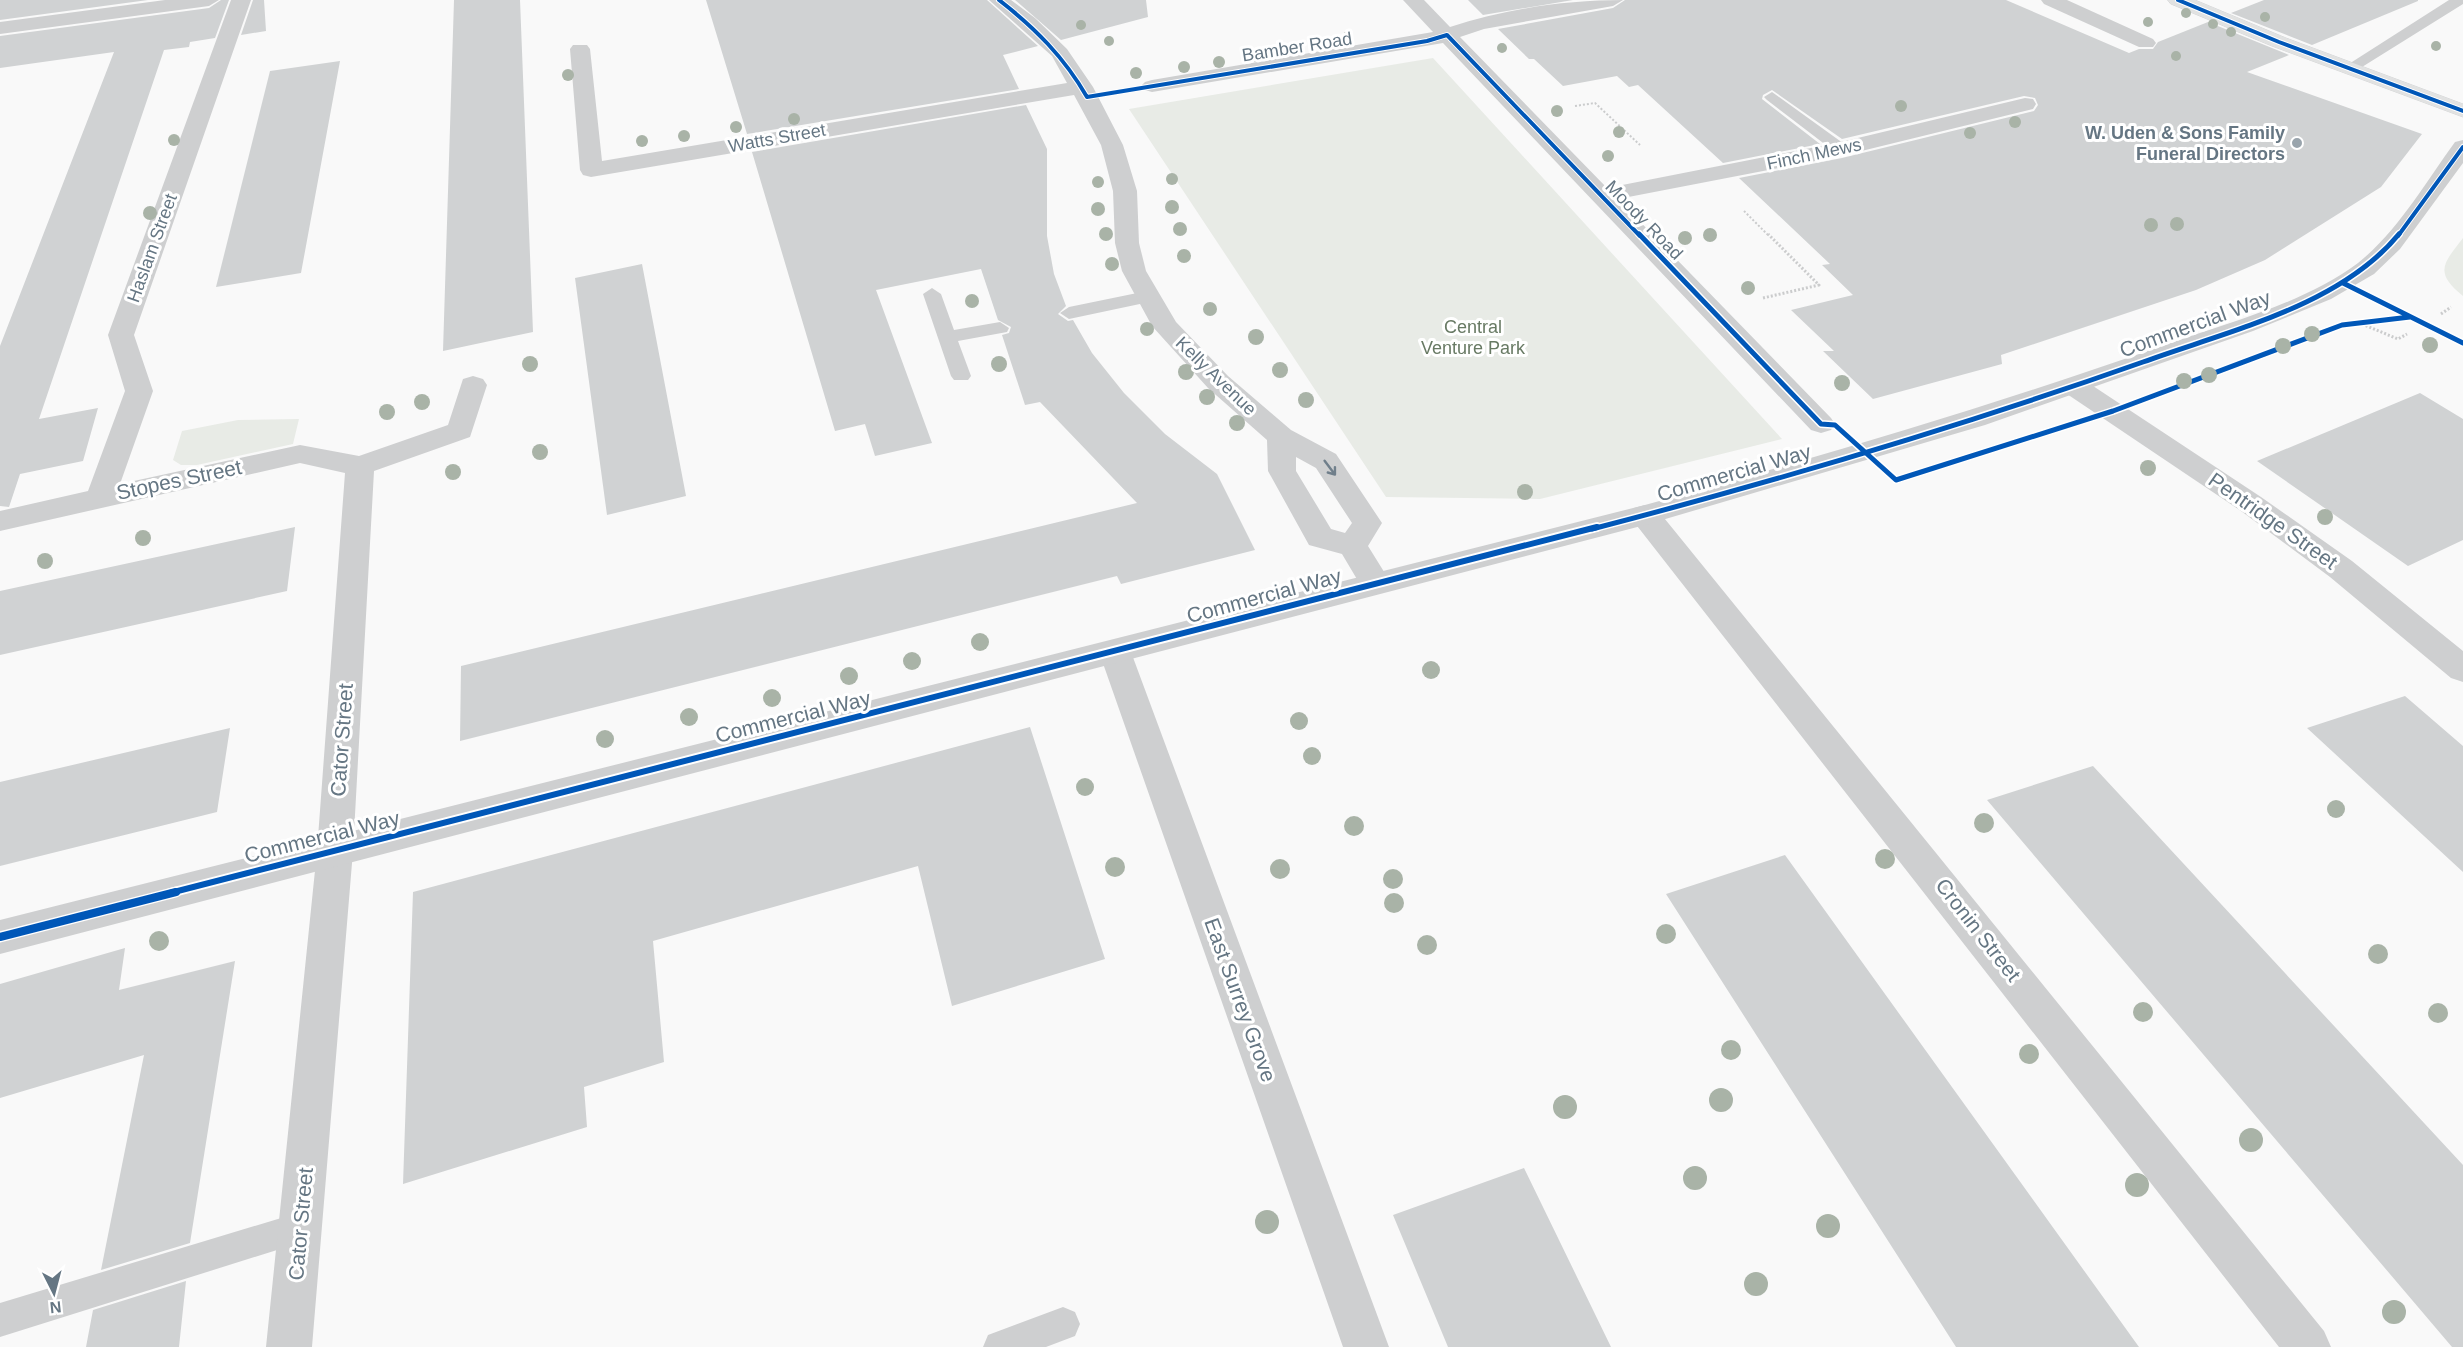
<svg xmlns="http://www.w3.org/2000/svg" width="2463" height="1347" font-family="Arial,sans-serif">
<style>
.green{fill:#e8ebe6}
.building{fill:#d0d2d3}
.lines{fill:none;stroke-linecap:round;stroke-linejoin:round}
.secondary-casing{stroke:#d5d6d7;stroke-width:1}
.path-far1{stroke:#cbcccd;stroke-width:2;stroke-dasharray:2 2;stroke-linecap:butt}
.path{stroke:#cbcccd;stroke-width:3;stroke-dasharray:2 2;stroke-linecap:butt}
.service{fill:#cecfd0;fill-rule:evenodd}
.minor{fill:#cecfd0;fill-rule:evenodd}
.tertiary{fill:#cecfd0;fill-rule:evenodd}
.secondary{fill:#e1e2e2;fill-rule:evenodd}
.cycleway-far3-casing{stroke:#fff;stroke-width:6}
.cycleway-far2-casing{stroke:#fff;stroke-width:8}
.cycleway-far1-casing{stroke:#fff;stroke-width:10}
.cycleway-casing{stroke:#fff;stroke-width:11}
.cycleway-far3{stroke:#0057b8;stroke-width:4}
.cycleway-far2{stroke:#0057b8;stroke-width:5}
.cycleway-far1{stroke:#0057b8;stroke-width:6}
.cycleway{stroke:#0057b8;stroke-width:8}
.tree{fill:#a9b3a7}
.oneway{stroke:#707f8b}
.poi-dot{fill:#99a4ac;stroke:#fff;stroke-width:2}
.labels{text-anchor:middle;stroke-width:6;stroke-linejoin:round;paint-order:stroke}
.far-street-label{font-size:18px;fill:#657683;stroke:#fff}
.far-poi-label{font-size:18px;font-weight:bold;fill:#657683;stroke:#fff;text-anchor:end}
.far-park-label{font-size:18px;fill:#687a64;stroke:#fff}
.street-label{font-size:21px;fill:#657683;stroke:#fff}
</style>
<rect width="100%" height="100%" fill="#f9f9f9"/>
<path class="green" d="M1433,58L1782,439L1540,499L1386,497L1129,109Z
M2463,238V296C2433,272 2444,263 2463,238Z
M299,419L293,444L197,465H181L173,460L182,431L238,420Z"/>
<path class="building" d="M0,0H148L0,20Z
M221,0H229L215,38L190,42L189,47L164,50L39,419L98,408L83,461L20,474L9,507L0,506V346L114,52L0,68V36L209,8Z
M253,0H264L266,31L241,35Z
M454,0H520L533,332L443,351Z
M706,0H987L1038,46L1003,55L1019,89L747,134Z
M1015,0H1146L1148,17L1061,40Z
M1468,0H1573L1483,15Z
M1625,0H2006L2129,53L2139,49H2153L2158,42L2208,22L2289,55L2247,72L2422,134L2381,187L2265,260L2196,290L2001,355L2002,364L1873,399L1823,351H1834L1791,310L1853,295L1822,265L1830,264L1739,178L1842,158L2034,111L2038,105L2035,98L2024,96L1842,139L1772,90L1763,95L1762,99L1820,144L1723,163L1638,85L1629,87L1617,76L1563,86L1534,59H1529L1498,29L1613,8Z
M2264,0H2418V1L2312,45L2231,13Z
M340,61L301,273L216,287L270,71Z
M1026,105L1047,149V236L1054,274L1066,306L1058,314L1068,321L1073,320L1092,353L1124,393L1165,434L1217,474L1255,550L1121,584L1117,576L460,741L461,666L1137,503L1040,402L1025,405L1002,335L1009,333L1011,327L998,320L981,269L876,290L932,443L875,456L865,424L835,431L752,152Z
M642,264L686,496L607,515L575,278Z
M2420,393L2463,419V540L2408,566L2257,461Z
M295,527L287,591L0,655V591Z
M2405,696L2463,746V872L2307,728Z
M1030,727L1105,959L952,1006L918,866L653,941L664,1062L584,1087L587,1127L403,1184L413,892Z
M230,728L217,812L0,866V782Z
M2093,766L2463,1165V1347H2452L1987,800Z
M1785,855L2139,1347H1956L1666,894Z
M125,948L119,990L235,961L190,1243L101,1270L144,1055L0,1098V984Z
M1524,1168L1611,1347H1448L1393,1215Z
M186,1281L179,1347H86L93,1310Z"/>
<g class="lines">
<g class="secondary-casing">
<path id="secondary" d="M2168,0H2195L2286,38L2463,104V117L2272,46L2171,4Z"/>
</g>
<path class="path-far1" d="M1575,106L1595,103L1640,145
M1744,211L1769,236"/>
<path class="path" d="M1763,298L1819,285L1768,234
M2441,314L2451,307
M2362,324L2398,339L2407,334"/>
<path class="service" d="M2449,0H2463V4L2354,72L2349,74L2341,69Z
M1772,92L1847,146L1849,149L1847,152H1835L1767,100L1764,97Z
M932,288L941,294L954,330L1000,322L1009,328L1007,332L958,341L971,376L968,380H954L951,376L923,294Z
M1147,291L1154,293L1156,297L1154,301L1069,319L1060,313L1069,307Z
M301,1212L312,1217L317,1228L312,1239L0,1337V1303Z
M1063,1307L1075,1312L1080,1324L1075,1336L1046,1347H983L988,1335Z"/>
<path class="minor" d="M165,0H219L209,6L0,34V22Z
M231,0H251L134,335L153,391L120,484L300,445L359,456L448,425L463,379L473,376L483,379L487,385L470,437L374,471L353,851L312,1347H266L317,851L345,473L300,463L0,531V511L88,491L125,391L108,335Z
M989,0H1011L1035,18L1067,49L1093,87L1123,145L1137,191L1139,243L1146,271L1176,322L1228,376L1291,430L1336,454L1382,523L1368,546L1391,583L1386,591L1375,594L1364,591L1342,554L1309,545L1268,471L1267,440L1208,388L1152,326L1122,271L1115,243L1113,191L1101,145L1074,95L591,177L583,175L580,170L570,49L573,45H587L590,49L602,161L1067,83L1052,56ZM1296,457L1316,468L1352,523L1345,533L1331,529L1296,471Z
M1403,0H1424L1450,27C1505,9 1565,0 1623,0L1613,6L1484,29L1460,37L1607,188L1841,142L2025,98L2033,99L2036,104L2033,109L1841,156L1618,199L1831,418L1835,424L1831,430L1821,433L1811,430L1443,43L1152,92L1145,90L1141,86L1145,82L1152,80L1433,32Z
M2041,0H2067L2153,39L2156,43L2153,47H2139L2044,4Z
M2074,377L2084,380L2261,497L2352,561L2463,651V682L2451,678L2330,577L2241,511L2064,392L2060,386L2064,380Z
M1645,505L1656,508L2324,1331L2331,1347H2279L1634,522L1630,515L1634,508Z
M1115,640L1127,643L1131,652L1389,1347H1343L1099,652L1103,643Z"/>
<path class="tertiary" d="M2463,140V163L2400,249L2374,274L2331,299L2253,331L1985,425L1645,525L0,954V920L1645,505C1820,457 1994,405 2165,345C2227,323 2305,303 2358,263C2398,231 2425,183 2455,142Z"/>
<use href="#secondary" class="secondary"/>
<g class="cycleway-far3-casing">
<path id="cycleway-far3" d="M999,0C1035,28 1064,57 1087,97L1427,41L1447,35L1640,236
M2178,0L2279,42L2463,111
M2398,236L2463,147"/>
</g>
<g class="cycleway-far2-casing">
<path id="cycleway-far2" d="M1639,234L1821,424L1835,425L1896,480L2113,411L2342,325L2410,317
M2343,283L2463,343
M1592,529C1777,481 1962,426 2143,362C2228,331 2340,306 2399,234"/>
</g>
<g class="cycleway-far1-casing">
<path id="cycleway-far1" d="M170,893L1597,527"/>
</g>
<g class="cycleway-casing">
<path id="cycleway" d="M0,937L176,892"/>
</g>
<use href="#cycleway-far3" class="cycleway-far3"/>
<use href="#cycleway-far2" class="cycleway-far2"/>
<use href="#cycleway-far1" class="cycleway-far1"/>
<use href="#cycleway" class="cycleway"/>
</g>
<g class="tree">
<circle cx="2186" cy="13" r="5"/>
<circle cx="2265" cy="17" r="5"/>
<circle cx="2148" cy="22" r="5"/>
<circle cx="2213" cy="24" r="5"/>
<circle cx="1081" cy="25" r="5"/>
<circle cx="2231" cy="32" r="5"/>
<circle cx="1348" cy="36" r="5"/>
<circle cx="1109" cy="41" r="5"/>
<circle cx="1322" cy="45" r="5"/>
<circle cx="2436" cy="46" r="5"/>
<circle cx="1502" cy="48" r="5"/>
<circle cx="1286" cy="51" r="5"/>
<circle cx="2176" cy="56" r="5"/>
<circle cx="1255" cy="57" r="5"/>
<circle cx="1219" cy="62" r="6"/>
<circle cx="1184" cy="67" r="6"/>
<circle cx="1136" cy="73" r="6"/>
<circle cx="568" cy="75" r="6"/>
<circle cx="1901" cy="106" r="6"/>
<circle cx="1557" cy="111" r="6"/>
<circle cx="794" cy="119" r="6"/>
<circle cx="2015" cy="122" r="6"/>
<circle cx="736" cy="127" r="6"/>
<circle cx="1619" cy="132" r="6"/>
<circle cx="1970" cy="133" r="6"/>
<circle cx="684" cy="136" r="6"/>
<circle cx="174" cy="140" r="6"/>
<circle cx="642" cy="141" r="6"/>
<circle cx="1608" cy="156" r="6"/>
<circle cx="1172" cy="179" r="6"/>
<circle cx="1098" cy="182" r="6"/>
<circle cx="1172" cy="207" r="7"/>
<circle cx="1098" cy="209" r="7"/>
<circle cx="150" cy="213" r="7"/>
<circle cx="2177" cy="224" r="7"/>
<circle cx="2151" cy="225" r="7"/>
<circle cx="1180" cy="229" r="7"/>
<circle cx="1106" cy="234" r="7"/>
<circle cx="1710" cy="235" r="7"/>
<circle cx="1685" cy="238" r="7"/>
<circle cx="1184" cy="256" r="7"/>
<circle cx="1112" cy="264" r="7"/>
<circle cx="1748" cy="288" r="7"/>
<circle cx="972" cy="301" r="7"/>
<circle cx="1210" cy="309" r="7"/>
<circle cx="1147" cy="329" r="7"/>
<circle cx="2312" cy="334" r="8"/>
<circle cx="1256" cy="337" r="8"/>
<circle cx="2430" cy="345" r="8"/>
<circle cx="2283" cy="346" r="8"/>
<circle cx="530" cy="364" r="8"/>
<circle cx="999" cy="364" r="8"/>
<circle cx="1280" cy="370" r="8"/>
<circle cx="1186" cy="372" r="8"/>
<circle cx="2209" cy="375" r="8"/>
<circle cx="2184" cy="381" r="8"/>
<circle cx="1842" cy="383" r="8"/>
<circle cx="1207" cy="397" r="8"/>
<circle cx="1306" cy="400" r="8"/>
<circle cx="422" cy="402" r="8"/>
<circle cx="387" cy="412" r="8"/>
<circle cx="1237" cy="423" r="8"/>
<circle cx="540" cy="452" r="8"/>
<circle cx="2148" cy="468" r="8"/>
<circle cx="453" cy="472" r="8"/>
<circle cx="1525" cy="492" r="8"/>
<circle cx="2325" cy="517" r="8"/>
<circle cx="143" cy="538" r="8"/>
<circle cx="45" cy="561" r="8"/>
<circle cx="980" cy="642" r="9"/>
<circle cx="912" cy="661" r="9"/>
<circle cx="1431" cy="670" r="9"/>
<circle cx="849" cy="676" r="9"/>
<circle cx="772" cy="698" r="9"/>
<circle cx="689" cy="717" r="9"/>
<circle cx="1299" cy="721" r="9"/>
<circle cx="605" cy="739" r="9"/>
<circle cx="1312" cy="756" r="9"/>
<circle cx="1085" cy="787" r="9"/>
<circle cx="2336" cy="809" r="9"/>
<circle cx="1984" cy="823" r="10"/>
<circle cx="1354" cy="826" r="10"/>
<circle cx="1885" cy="859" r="10"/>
<circle cx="1115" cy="867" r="10"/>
<circle cx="1280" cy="869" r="10"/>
<circle cx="1393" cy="879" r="10"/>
<circle cx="1394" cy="903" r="10"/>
<circle cx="1666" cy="934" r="10"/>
<circle cx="159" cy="941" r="10"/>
<circle cx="1427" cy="945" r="10"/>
<circle cx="2378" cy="954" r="10"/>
<circle cx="2143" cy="1012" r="10"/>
<circle cx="2438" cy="1013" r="10"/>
<circle cx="1731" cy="1050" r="10"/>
<circle cx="2029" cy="1054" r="10"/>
<circle cx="1721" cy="1100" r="12"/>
<circle cx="1565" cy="1107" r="12"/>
<circle cx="2251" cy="1140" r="12"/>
<circle cx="1695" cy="1178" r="12"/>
<circle cx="2137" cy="1185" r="12"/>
<circle cx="1267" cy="1222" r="12"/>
<circle cx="1828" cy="1226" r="12"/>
<circle cx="1756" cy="1284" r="12"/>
<circle cx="2394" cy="1312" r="12"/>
</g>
<defs><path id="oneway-shaft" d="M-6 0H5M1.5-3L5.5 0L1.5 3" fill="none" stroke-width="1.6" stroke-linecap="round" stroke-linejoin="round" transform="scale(1.5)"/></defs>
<use class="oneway" href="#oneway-shaft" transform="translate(1330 468) rotate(53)"/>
<circle class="poi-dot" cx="2297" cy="143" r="6"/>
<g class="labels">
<g class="far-street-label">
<text transform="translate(1297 47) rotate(-9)" y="6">Bamber Road</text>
<text transform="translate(777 138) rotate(-10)" y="6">Watts Street</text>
<text transform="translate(1814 154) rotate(-12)" y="6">Finch Mews</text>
<text transform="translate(1644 220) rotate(46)" y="6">Moody Road</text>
<text transform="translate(152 248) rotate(-70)" y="6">Haslam Street</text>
<text transform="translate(1216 376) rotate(44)" y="6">Kelly Avenue</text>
</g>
<g class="far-poi-label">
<text x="2285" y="139">W. Uden &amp; Sons Family<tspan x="2285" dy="21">Funeral Directors</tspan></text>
</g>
<g class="far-park-label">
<text x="1473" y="333">Central<tspan x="1473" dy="21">Venture Park</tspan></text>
</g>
<g class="street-label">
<text transform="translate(2195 324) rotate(-20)" y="7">Commercial Way</text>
<text transform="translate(1734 473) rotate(-16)" y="7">Commercial Way</text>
<text transform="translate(179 480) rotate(-12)" y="7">Stopes Street</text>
<text transform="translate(2273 521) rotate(35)" y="7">Pentridge Street</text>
<text transform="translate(1264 596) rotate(-15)" y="7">Commercial Way</text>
<text transform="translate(793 717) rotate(-14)" y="7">Commercial Way</text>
<text transform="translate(342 740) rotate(-86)" y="7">Cator Street</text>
<text transform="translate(322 837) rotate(-14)" y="7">Commercial Way</text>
<text transform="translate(1978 930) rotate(52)" y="7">Cronin Street</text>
<text transform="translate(1240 1000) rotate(70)" y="7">East Surrey Grove</text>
<text transform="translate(301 1224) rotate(-85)" y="7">Cator Street</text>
</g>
</g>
<g transform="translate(54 1293) rotate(174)" stroke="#ffffff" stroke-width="4.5" paint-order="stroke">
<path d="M0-4.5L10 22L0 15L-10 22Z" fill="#657683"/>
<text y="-9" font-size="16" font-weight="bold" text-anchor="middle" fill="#657683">N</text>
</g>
</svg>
